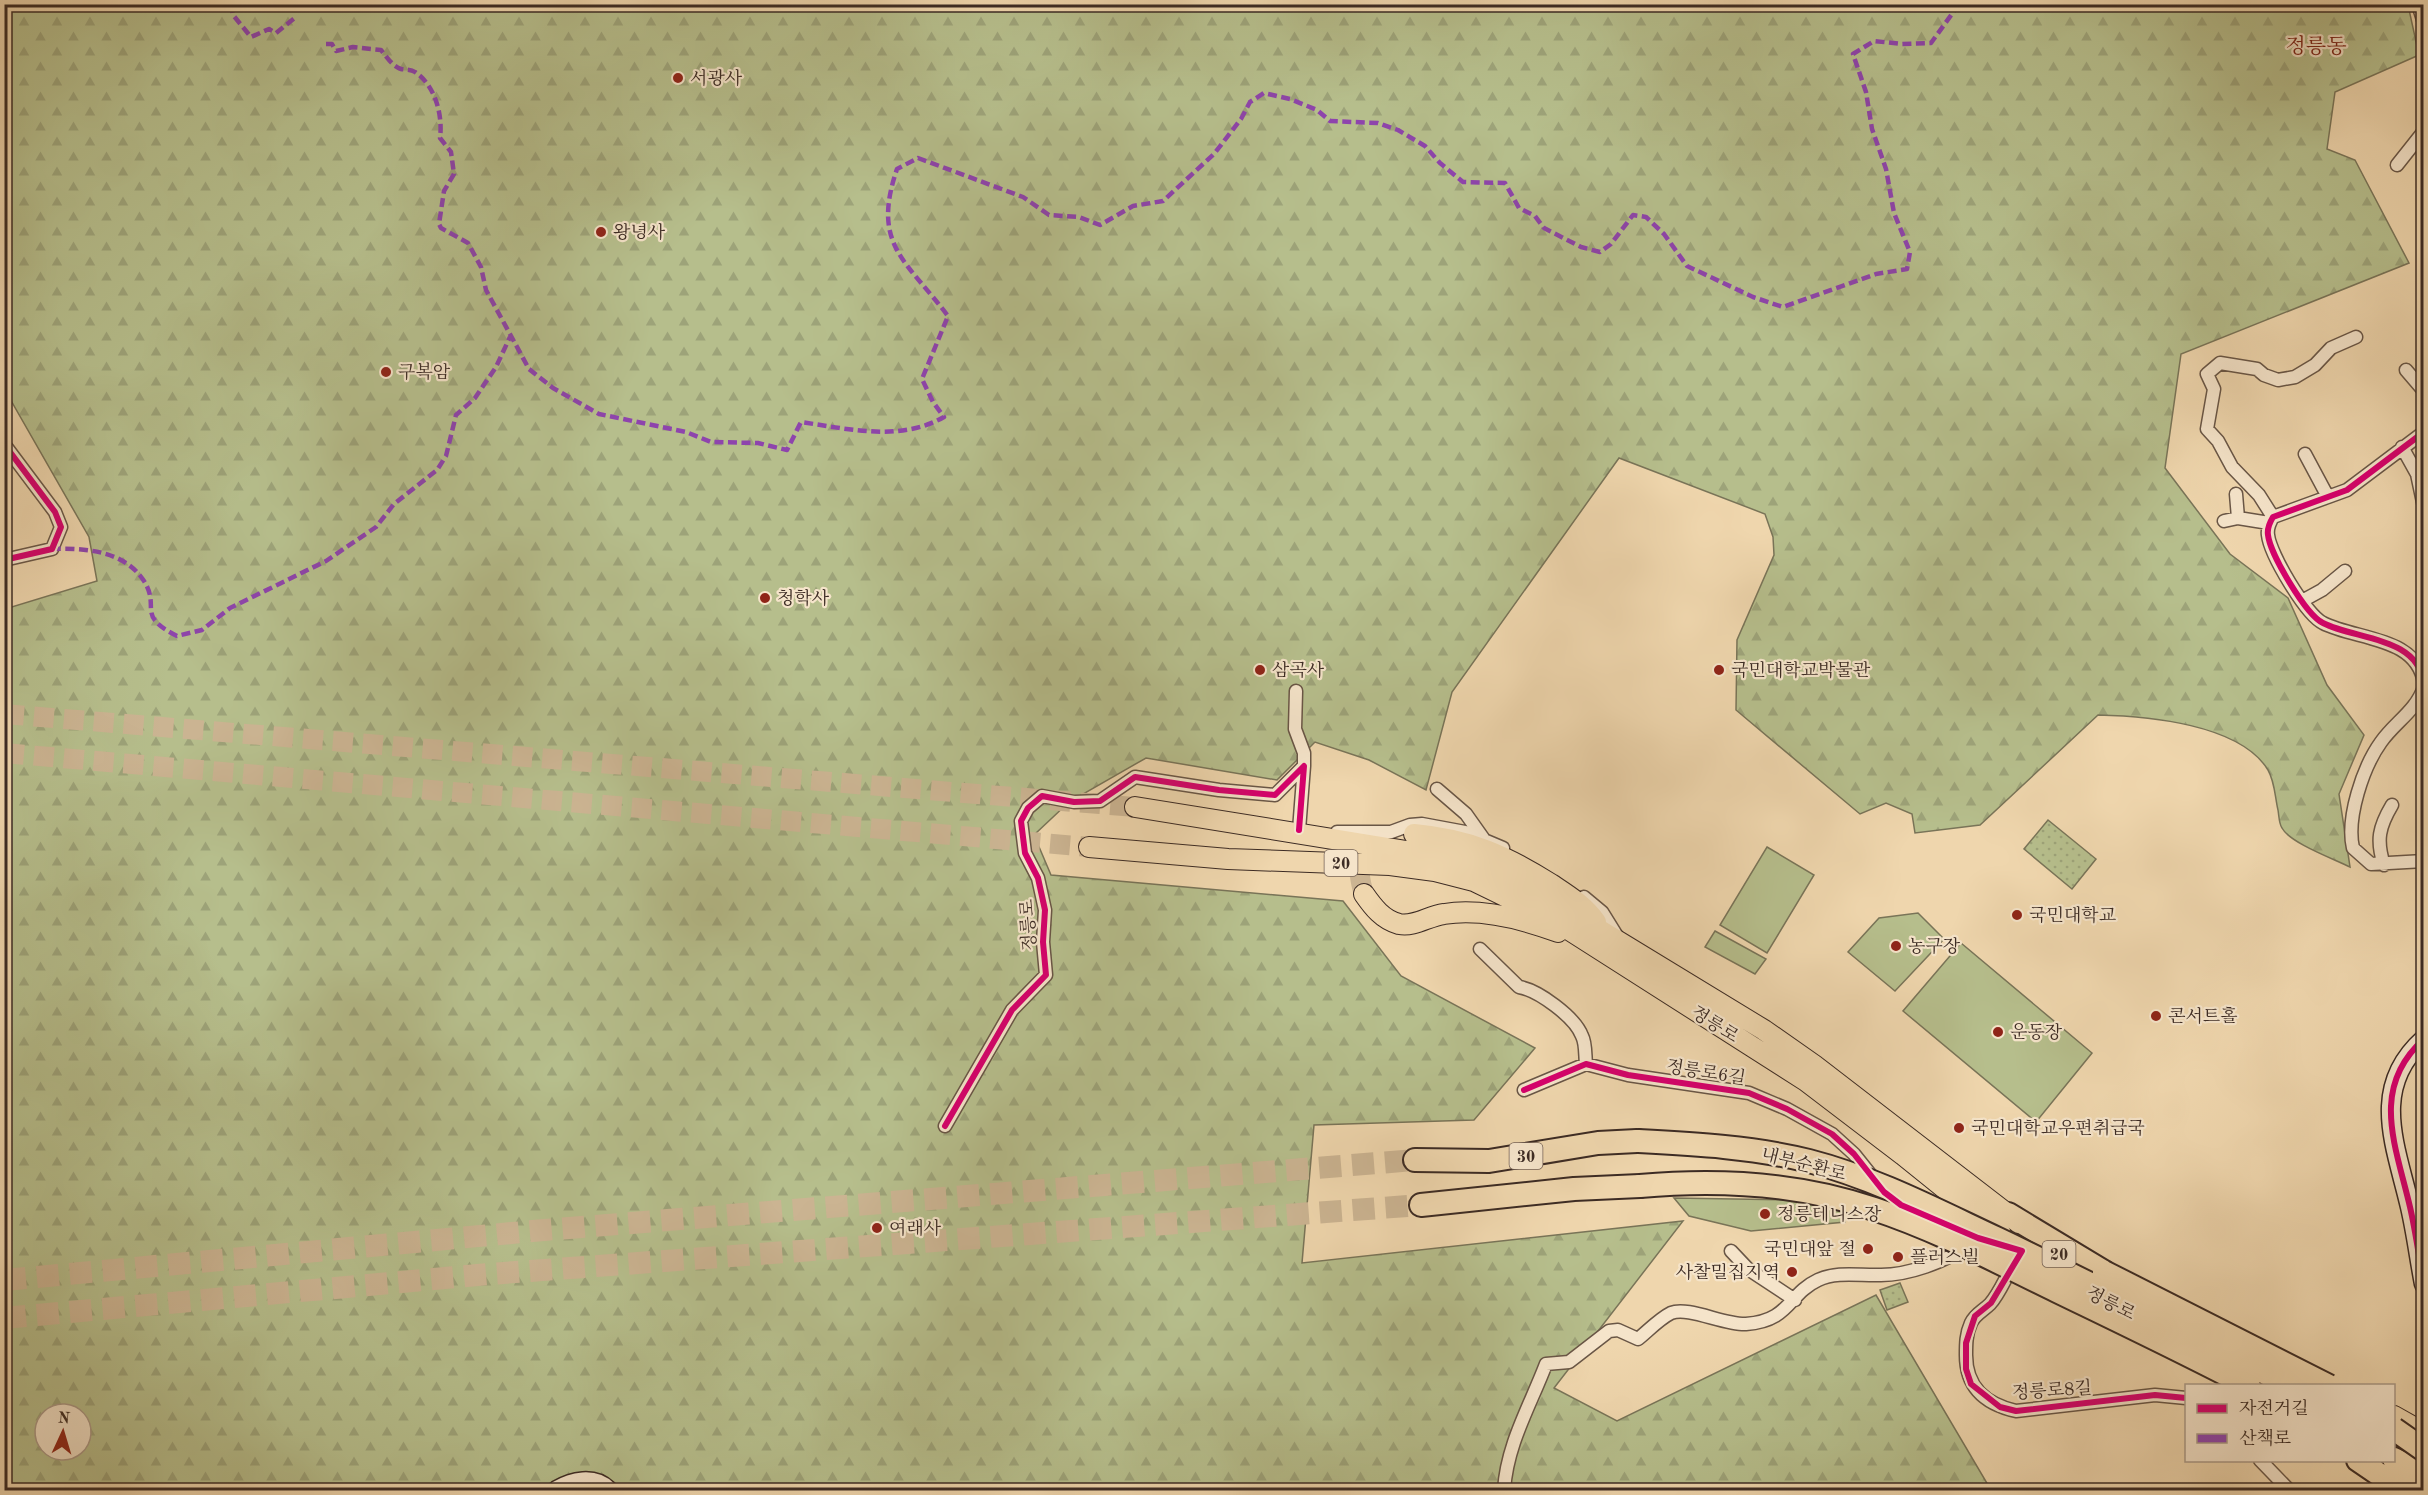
<svg xmlns="http://www.w3.org/2000/svg" width="2428" height="1495" font-family="'Old Standard TT','Noto Serif KR',serif">
<style>
.grass{fill:url(#grass-dots);stroke:#797458;stroke-width:1.5}
.forest{fill:url(#forest-firs);stroke:#797458;stroke-width:1.5;fill-rule:evenodd}
.pitch{fill:#b6be8c;stroke:#797458;stroke-width:1.5}
.lines{fill:none;stroke-linecap:round;stroke-linejoin:round}
.primary-tunnel{stroke:#cbb492;stroke-width:20;stroke-dasharray:20 10;stroke-linecap:butt}
.highway-tunnel{stroke:#cbb492;stroke-width:22;stroke-dasharray:22 11;stroke-linecap:butt}
.street-casing{stroke:#695646;stroke-width:15}
.secondary-casing{stroke:#3c2b24;stroke-width:21}
.primary-casing{stroke:#3c2b24;stroke-width:22}
.highway-casing{stroke:#3c2b24;stroke-width:26}
.street{stroke:#f5e4ca;stroke-width:12}
.secondary{stroke:#f5e4ca;stroke-width:18}
.primary{stroke:#efd6ad;stroke-width:20}
.highway{stroke:#efd6ad;stroke-width:22}
.highway-bridge-casing{stroke:#3c2b24;stroke-width:26;stroke-linecap:butt}
.highway-bridge{stroke:#efd6ad;stroke-width:22}
.quiet{stroke:#8e44ad;stroke-width:4.5;stroke-dasharray:9 4.5;stroke-linecap:butt}
.cycleway-casing{stroke:#f5e4ca;stroke-width:10}
.cycleway{stroke:#d6006c;stroke-width:6}
.poi-dot{fill:#8f2418;stroke:#f5e4ca;stroke-width:2}
.labels{text-anchor:middle;stroke-width:4.5;stroke-linejoin:round;paint-order:stroke}
.shield{fill:#f5e4ca;stroke:#746256;stroke-width:1.5}
.shield-label{font-size:16px;font-weight:bold;fill:#3c2b24}
.poi-label{font-size:18px;fill:#3c2b24;stroke:#f5e4ca;text-anchor:start}
.street-label{font-size:18px;fill:#3c2b24;stroke:#f5e4ca}
.quarter-label{font-size:21px;fill:#7a1f14;stroke:#f5e4ca}
</style>
<defs>
<pattern id="grass-dots" width="8" height="8" patternUnits="userSpaceOnUse" patternTransform="scale(1.5)"><rect width="8" height="8" fill="#b6be8c"/><path d="M2 2h.1M6 6h.1" fill="none" stroke="#9da379" stroke-width="1.8" stroke-linecap="round"/></pattern>
<pattern id="forest-firs" width="22" height="20" patternUnits="userSpaceOnUse" patternTransform="scale(1.5)"><rect width="22" height="20" fill="#b6be8c"/><path d="M5 1l3.5 6h-7zM16 11l3.5 6h-7z" fill="#9da379"/></pattern>
</defs>
<rect width="100%" height="100%" fill="#efd6ad"/>
<filter id="stains"><feTurbulence type="fractalNoise" baseFrequency=".00333" numOctaves="4"/><feColorMatrix values="0 0 0 0 .2 0 0 0 0 .09 0 0 0 0 .02 0 0 0 .5 -.17"/></filter>
<radialGradient id="worn" r=".72"><stop offset=".6" stop-color="#630" stop-opacity="0"/><stop offset="1" stop-color="#630" stop-opacity=".3"/></radialGradient>
<path class="grass" d="M2048,820L2096,859L2072,889L2024,849Z
M1900,1283L1908,1302L1887,1310L1880,1290Z"/>
<path class="forest" d="M5,5H2408L2419,55L2335,92L2327,149L2355,160L2409,263L2181,354L2165,468L2230,554L2288,598L2327,685L2364,735L2339,794L2350,867C2334,859 2290,843 2282,828C2279,824 2279,816 2278,810C2275,798 2275,782 2268,770C2240,724 2147,716 2098,715L1980,825L1915,833L1912,814L1886,803L1860,814L1736,710L1737,640L1774,555L1773,537L1765,514L1619,458L1452,692L1426,790L1369,760L1315,742L1277,780L1146,758L1069,802L1034,835L1051,875L1343,901L1401,976L1535,1048L1474,1120L1314,1125L1302,1263L1683,1221L1554,1388L1617,1421L1876,1295L1991,1490H5V609L97,581L89,537L5,390ZM45,1414H81V1450H45Z"/>
<path class="pitch" d="M1767,847L1814,875L1767,953L1720,925Z
M1918,913L1944,939L1895,991L1848,952L1879,918Z
M1715,931L1766,959L1755,974L1705,947Z
M1961,943L2092,1053L2036,1122L1903,1011Z
M1674,1198L1796,1200L1843,1212L1845,1222L1751,1231L1689,1216Z"/>
<g class="lines">
<path class="primary-tunnel" d="M4,714L1135,807
M4,753L1089,847
M1364,894C1349,846 1374,840 1414,834"/>
<path class="highway-tunnel" d="M4,1280L544,1230L1415,1160
M4,1318L489,1274L1421,1205"/>
<g class="street-casing">
<path id="street" d="M2418,4L2424,23
M2397,165L2424,131
M2406,370L2424,391
M2424,432L2347,490L2273,517C2270,522 2267,529 2268,535C2270,554 2306,615 2323,623C2356,640 2417,636 2424,683
M4,444L55,512L61,527L52,549L4,560
M2402,447L2417,474L2424,507
M2305,454L2328,497
M2236,494L2238,518
M2273,517L2259,495L2232,467L2218,441L2207,429L2214,389L2207,374L2220,363L2257,369L2264,375L2278,380L2295,377L2315,365L2331,348L2356,337
M2224,521L2238,518L2269,523
M2302,601L2322,590L2345,571
M2424,687C2416,711 2395,722 2381,742C2363,767 2346,818 2353,848L2371,864L2424,861
M1296,691L1295,729L1304,753V766
M1437,789L1466,814L1483,838
M1337,832H1391L1410,825L1422,824L1465,832L1503,848
M2384,865C2376,840 2379,827 2392,805
M1584,897L1602,912L1620,941
M1480,949L1519,987C1538,990 1575,1017 1582,1036C1586,1043 1585,1056 1586,1064
M1524,1090L1586,1064L1628,1075L1749,1093L1787,1109L1832,1134L1854,1154L1874,1179
M945,1126L1012,1010L1046,975L1043,942L1045,910L1038,878L1025,853L1021,821L1028,808L1042,796L1074,802L1100,801L1135,777L1219,790L1275,795L1304,766L1299,830
M1731,1251L1748,1269L1795,1300
M2014,1264C2006,1276 2000,1293 1990,1304C1983,1311 1975,1314 1971,1323C1966,1334 1966,1344 1966,1355C1966,1387 1985,1404 2016,1411L2155,1395L2186,1398
M2260,1460L2289,1490
M1504,1490C1507,1444 1530,1406 1546,1364L1569,1362L1609,1331L1618,1330L1638,1339C1648,1331 1659,1319 1671,1313C1688,1306 1724,1325 1746,1324C1790,1321 1788,1294 1818,1280C1837,1271 1861,1276 1881,1275C1908,1275 1945,1262 1967,1246"/>
</g>
<g class="secondary-casing">
<path id="secondary" d="M2424,1039C2369,1088 2396,1146 2410,1207C2416,1233 2419,1258 2424,1284
M557,1490C572,1481 594,1476 608,1490"/>
</g>
<g class="primary-casing">
<path id="primary" d="M1135,807L1437,856L1499,873L1603,932L1764,1030L1814,1065L2019,1223
M1414,834C1469,839 1505,855 1551,884C1569,896 1584,905 1596,922
M1089,847L1228,859L1390,865L1435,871L1474,881L1552,919L1806,1081L1903,1155L2001,1234
M1364,894C1373,907 1383,920 1399,924C1415,927 1428,916 1444,914C1481,908 1523,919 1558,932
M2394,1416L2424,1433"/>
</g>
<g class="highway-casing">
<path id="highway" d="M1415,1160L1489,1161L1598,1143L1637,1141
M1421,1205L1574,1189L1640,1186
M2008,1214L2104,1272
M2394,1459L2424,1474
M2358,1460L2380,1475L2414,1490"/>
</g>
<use href="#street" class="street"/>
<use href="#secondary" class="secondary"/>
<use href="#primary" class="primary"/>
<use href="#highway" class="highway"/>
<g class="highway-bridge-casing">
<path id="highway-bridge" d="M1637,1141C1694,1144 1753,1147 1809,1161C1875,1178 1936,1210 1998,1239C2096,1286 2194,1336 2291,1386
M1640,1186C1719,1179 1799,1183 1874,1209C1938,1230 1997,1262 2057,1291C2121,1322 2186,1353 2249,1386
M2104,1272L2329,1386
M2394,1429L2424,1450"/>
</g>
<use href="#highway-bridge" class="highway-bridge"/>
<path class="quiet" d="M231,4L233,15L251,37L269,29L276,33L296,17
M326,44H332L336,51L353,47L381,50C387,57 392,66 401,69C406,70 411,69 415,72C435,85 443,115 440,138L451,152L454,174L444,191L439,224L441,228L468,243L481,267L486,290L529,369L553,388L599,414L686,432L711,442L758,443L787,450L801,422C849,429 900,442 944,417L933,402L922,379L948,316C906,260 871,245 897,169L918,158L1023,197L1049,215L1079,217L1100,225L1133,206L1163,201L1214,154L1241,119L1250,102L1264,93L1290,99L1317,110L1330,121L1378,123L1398,130L1425,146L1440,163L1463,182L1505,183L1519,208L1535,216L1544,228L1581,247L1600,252L1611,244L1633,215L1646,217L1664,234L1687,266L1753,297L1783,307L1876,274L1907,269L1910,252L1894,213L1886,169L1872,129L1866,92L1853,54L1874,41L1902,44L1931,43L1957,7L1962,4
M52,549C84,548 124,550 144,581C161,608 135,615 177,636L202,630L230,608L326,561L376,527L394,504L437,470L446,456L456,415L475,398L496,367L510,337"/>
<g class="cycleway-casing">
<path id="cycleway" d="M2424,432L2347,490L2273,517C2270,522 2267,529 2268,535C2270,554 2306,615 2323,623C2356,640 2417,636 2424,683
M4,444L55,512L61,527L52,549L4,560
M2424,1039C2369,1088 2396,1146 2410,1207C2416,1233 2419,1258 2424,1284
M1524,1090L1586,1064L1628,1075L1749,1093L1787,1109L1832,1134L1854,1154L1884,1192L1901,1205L1978,1238L2022,1251L1991,1303L1975,1316L1966,1343V1369L1971,1384L2000,1407L2016,1411L2155,1395L2186,1398
M945,1126L1012,1010L1046,975L1043,942L1045,910L1038,878L1025,853L1021,821L1028,808L1042,796L1074,802L1100,801L1135,777L1219,790L1275,795L1304,766L1299,830"/>
</g>
<use href="#cycleway" class="cycleway"/>
</g>
<g class="poi-dot">
<circle cx="678" cy="78" r="6"/>
<circle cx="601" cy="232" r="6"/>
<circle cx="386" cy="372" r="6"/>
<circle cx="765" cy="598" r="6"/>
<circle cx="1260" cy="670" r="6"/>
<circle cx="1719" cy="670" r="6"/>
<circle cx="2017" cy="915" r="6"/>
<circle cx="1896" cy="946" r="6"/>
<circle cx="2156" cy="1016" r="6"/>
<circle cx="1998" cy="1032" r="6"/>
<circle cx="1959" cy="1128" r="6"/>
<circle cx="1765" cy="1214" r="6"/>
<circle cx="877" cy="1228" r="6"/>
<circle cx="1868" cy="1249" r="6"/>
<circle cx="1898" cy="1257" r="6"/>
<circle cx="1792" cy="1272" r="6"/>
</g>
<g class="labels">
<g class="shield">
<rect x="1324.5" y="850" width="33" height="26" rx="4.5"/>
<rect x="1509.5" y="1143" width="33" height="26" rx="4.5"/>
<rect x="2042.5" y="1241" width="33" height="26" rx="4.5"/>
</g>
<g class="shield-label">
<text x="1341" y="869">20</text>
<text x="1526" y="1162">30</text>
<text x="2059" y="1260">20</text>
</g>
<g class="poi-label">
<text x="690" y="84">서광사</text>
<text x="613" y="238">왕녕사</text>
<text x="398" y="378">구복암</text>
<text x="777" y="604">청학사</text>
<text x="1272" y="676">삼곡사</text>
<text x="1731" y="676">국민대학교박물관</text>
<text x="2029" y="921">국민대학교</text>
<text x="1908" y="952">농구장</text>
<text x="2168" y="1022">콘서트홀</text>
<text x="2010" y="1038">운동장</text>
<text x="1971" y="1134">국민대학교우편취급국</text>
<text x="1777" y="1220">정릉테니스장</text>
<text x="889" y="1234">여래사</text>
<text x="1856" y="1255" text-anchor="end">국민대앞 절</text>
<text x="1910" y="1263">플러스빌</text>
<text x="1780" y="1278" text-anchor="end">사찰밀집지역</text>
</g>
<g class="street-label">
<text transform="translate(1028 925) rotate(-94)" y="6">정릉로</text>
<text transform="translate(1715 1024) rotate(32)" y="6">정릉로</text>
<text transform="translate(1706 1072) rotate(9)" y="6">정릉로6길</text>
<text transform="translate(1804 1164) rotate(14)" y="6">내부순환로</text>
<text transform="translate(2111 1303) rotate(27)" y="6">정릉로</text>
<text transform="translate(2052 1390) rotate(-4)" y="6">정릉로8길</text>
</g>
<g class="quarter-label">
<text x="2316" y="53">정릉동</text>
</g>
</g>
<rect width="2428" height="1495" fill="none" stroke="#efd6ad" stroke-width="24"/>
<rect x="6" y="6" width="2416" height="1483" fill="none" stroke="#3c2b24" stroke-width="3"/>
<rect x="12" y="12" width="2404" height="1471" fill="none" stroke="#3c2b24" stroke-width="1.5"/>
<rect x="2185" y="1384" width="210" height="78" fill="#f5e4ca" stroke="#ab9a88" stroke-width="1.5"/>
<rect x="2197" y="1404" width="30" height="9" fill="#d6006c" stroke="#ab9a88" stroke-width="1.5"/>
<text x="2239" y="1414" font-size="18" fill="#3c2b24">자전거길</text>
<rect x="2197" y="1434" width="30" height="9" fill="#8e44ad" stroke="#ab9a88" stroke-width="1.5"/>
<text x="2239" y="1444" font-size="18" fill="#3c2b24">산책로</text>
<g transform="translate(63 1432) rotate(4)"><circle r="28" fill="#f5e4ca" stroke="#ab9a88" stroke-width="1.5"/>
<path d="M0-4.5L10 22L0 15L-10 22Z" fill="#8f2418"/>
<text y="-9" font-size="16" font-weight="bold" text-anchor="middle" fill="#3c2b24">N</text>
</g>
<rect width="100%" height="100%" filter="url(#stains)"/>
<rect width="100%" height="100%" fill="url(#worn)"/>
</svg>
